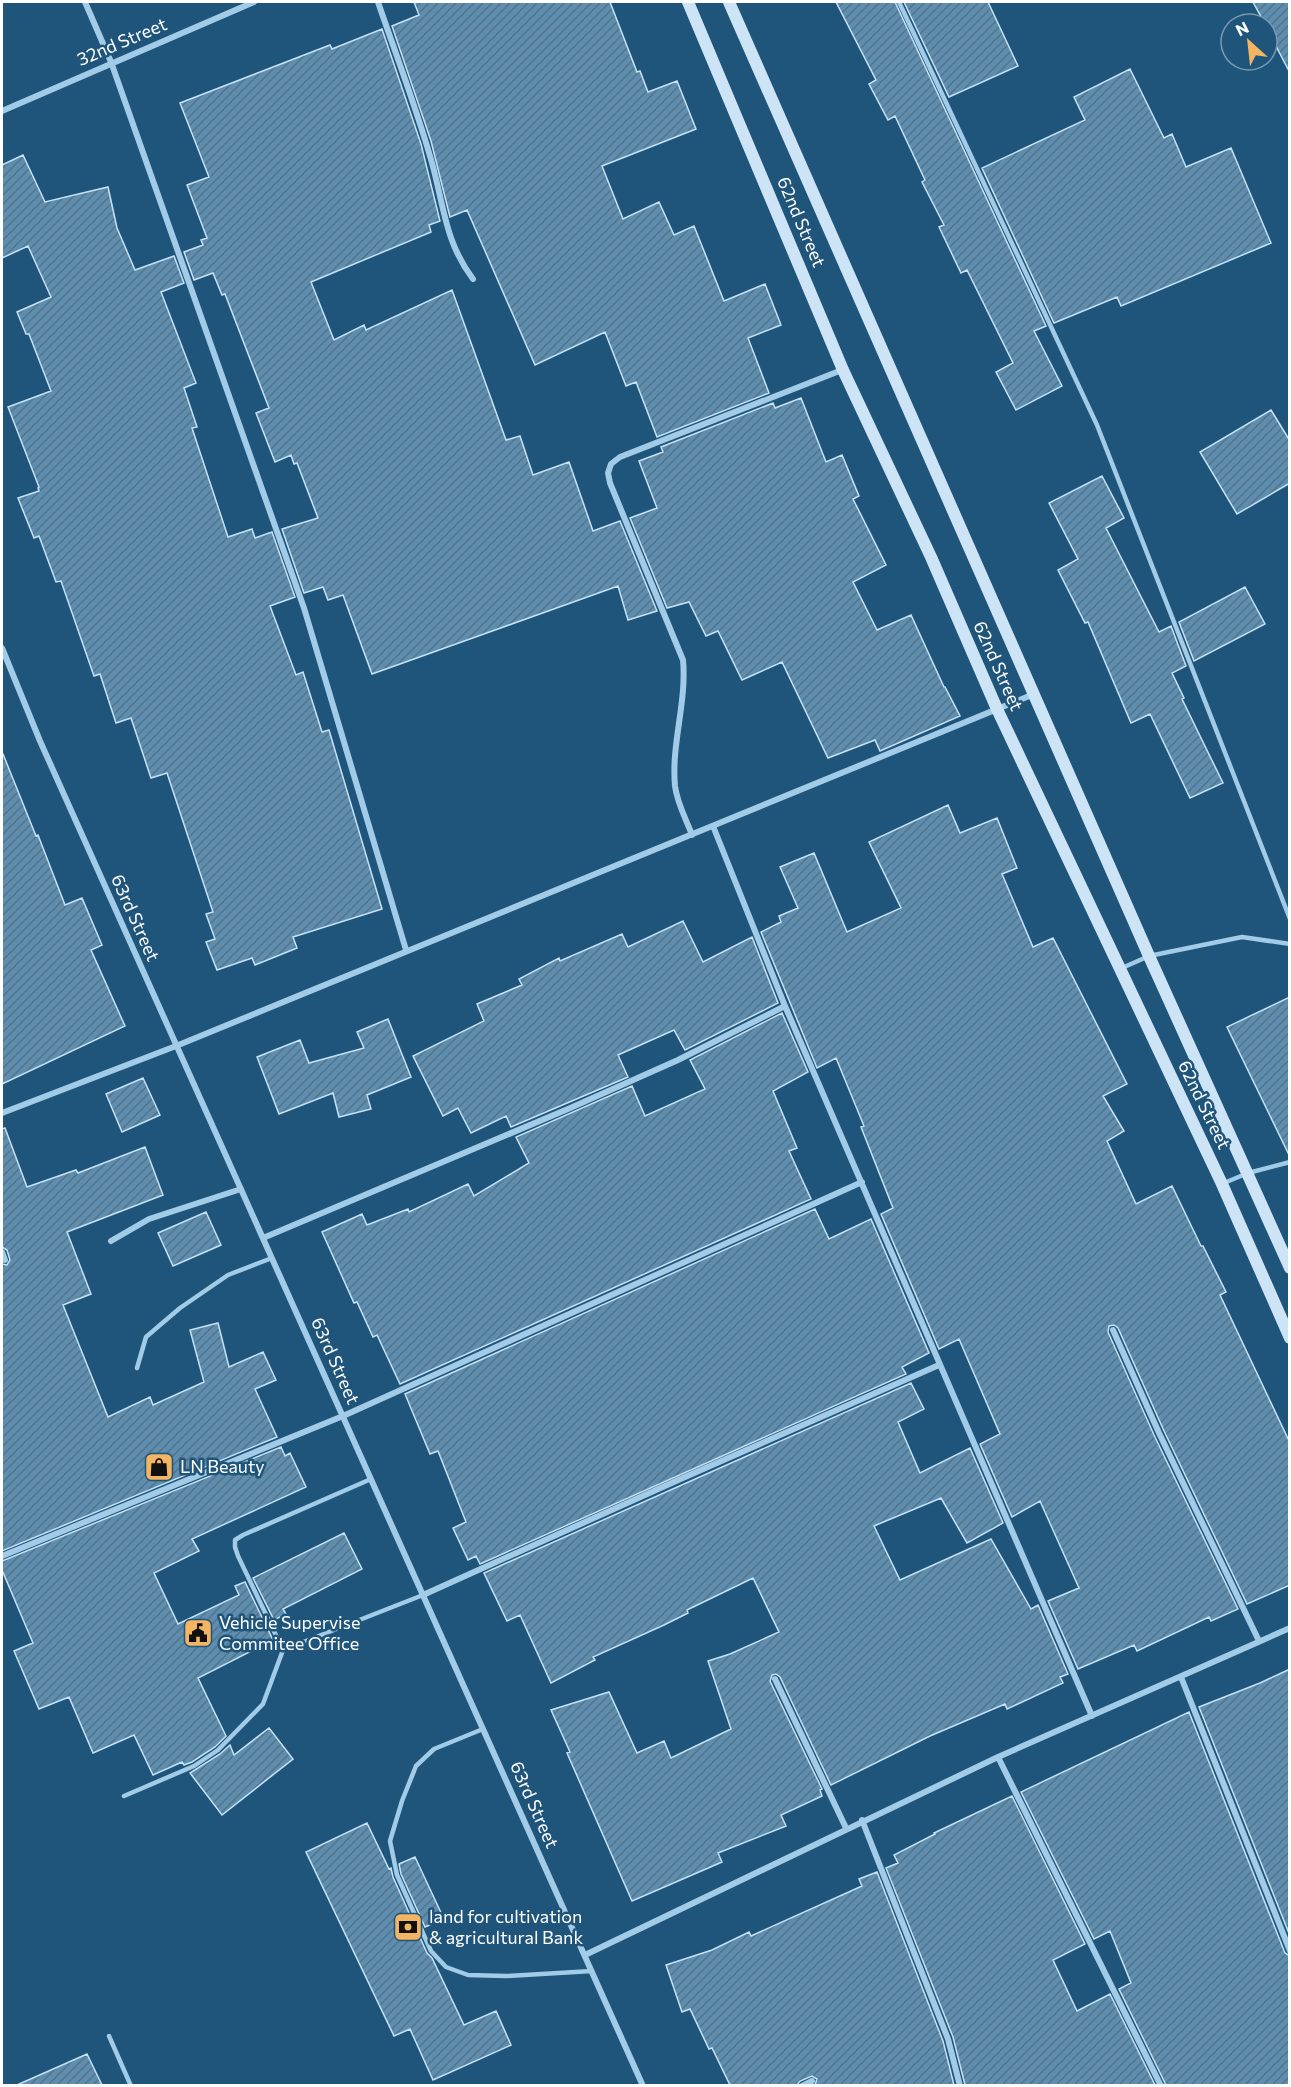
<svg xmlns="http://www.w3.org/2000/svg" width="1291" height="2087" font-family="Commissioner,sans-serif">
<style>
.building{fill:url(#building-hatch);stroke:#c5e2f5;stroke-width:1.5}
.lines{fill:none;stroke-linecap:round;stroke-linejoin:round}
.service{stroke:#a1cbe6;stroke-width:4.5}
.minor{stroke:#a1cbe6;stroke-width:6}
.secondary{stroke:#cce4f5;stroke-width:12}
.labels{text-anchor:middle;stroke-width:5;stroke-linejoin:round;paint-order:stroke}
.street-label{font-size:18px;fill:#fff;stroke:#1f557b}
.poi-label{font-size:18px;fill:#fff;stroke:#1f557b;text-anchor:start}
</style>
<defs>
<pattern id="building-hatch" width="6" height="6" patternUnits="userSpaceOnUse" patternTransform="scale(1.5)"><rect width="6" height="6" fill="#5d8daf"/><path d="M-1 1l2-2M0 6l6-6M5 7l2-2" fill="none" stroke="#567387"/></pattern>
</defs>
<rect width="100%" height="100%" fill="#1f557b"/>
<path class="building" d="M414,2H610L637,72L640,71L648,92L677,81L696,129L602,166L623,219L659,202L674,235L694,226L724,301L765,284L781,325L748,338L769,393L657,437L636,382L626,386L605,332L535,365L467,210L450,217L431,141L392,26L419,15Z
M836,2H895L1046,326L1034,331L1062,386L1016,410L996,372L1013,363L967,270L961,273L939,227L944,225L922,182L925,180L895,116L888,120L869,84L876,80Z
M904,2H988L1018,66L949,97Z
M1253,2H1290V73L1267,29V24H1265Z
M382,29L421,144L440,221L429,225L431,232L311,282L334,340L364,325L366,330L452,290L506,440L520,436L533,475L569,462L593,531L620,521L657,611L628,620L618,586L372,674L343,595L328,600L323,587L304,593L282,529L318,518L297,463L294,464L291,455L275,462L256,413L269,408L225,294L222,295L213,273L194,280L184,252L203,245L201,240L207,238L187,185L209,177L180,103L330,45L332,49Z
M1130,69L1164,138L1172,134L1186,167L1231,148L1271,243L1121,306L1117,297L1054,323L982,168L1085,120L1074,97Z
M23,155L45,202L108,187L117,228L135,270L174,256L184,283L161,292L196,383L184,388L197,427L192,428L228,537L252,529L255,538L272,532L295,597L270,606L296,675L303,672L322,732L329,730L382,909L293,937L297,948L255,965L252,958L217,970L206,942L215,939L206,914L213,912L167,773L151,778L131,718L116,723L100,674L94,676L61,581L56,582L39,536L34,538L18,498L39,491L38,488L39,487L8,407L51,391L29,334H26L17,312L51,297L28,246L2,258V165Z
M801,398L826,462L842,455L859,496L853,499L886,565L853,582L877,630L911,615L944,687H945L960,716L880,751L875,740L828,758L782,662L742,680L718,631L706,636L689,602L667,608L630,518L657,508L639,461L663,452L661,447L773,403L775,408Z
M1271,410L1290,441V483L1237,514L1200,452Z
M1102,476L1124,518L1106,528L1159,632L1171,626L1186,666L1172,673L1184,698L1182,699L1223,783L1190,798L1150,714L1131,723L1088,622L1085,623L1058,570L1078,559L1049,503Z
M1245,587L1265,624L1194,661L1179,622Z
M2,754H3L36,836L38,835L65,905L82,898L102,945L91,950L125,1026L2,1084Z
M948,805L960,833L997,818L1017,868L1002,874L1033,947L1053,938L1127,1084L1103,1096L1124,1131L1107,1141L1136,1204L1172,1186L1201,1246H1203L1226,1292L1220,1295L1290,1443V1585L1247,1604L1164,1431L1118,1328L1114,1325L1109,1326L1108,1332L1154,1435L1238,1609L1211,1621L1209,1617L1137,1651L1134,1645L1078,1669L1048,1601L1079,1588L1040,1501L1012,1517L980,1444L1000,1434L959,1339L939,1349L881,1214L893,1208L861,1127L864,1126L836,1058L817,1068L761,932L781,922L779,916L798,908L780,867L814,853L847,932L901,908L869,842Z
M683,921L703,962L752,937L778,1003L685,1050L674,1030L618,1055L628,1077L511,1127L506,1116L471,1133L458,1108L443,1116L413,1056L484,1021L477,1004L522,985L519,979L559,958L560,961L622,934L628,947Z
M1290,997V1157L1227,1027Z
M782,1013L808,1072L773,1091L797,1148L789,1151L811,1199L400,1384L377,1335L373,1337L357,1302L354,1303L322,1232L362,1214L367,1225L408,1209L409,1212L468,1184L474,1196L529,1163L516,1137L632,1086L645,1116L705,1089L690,1060Z
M388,1019L411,1077L367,1095L371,1109L339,1117L333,1093L279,1114L257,1057L300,1040L309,1063L364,1048L357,1032Z
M143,1078L160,1115L122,1132L106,1094Z
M5,1128L27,1187L76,1170L78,1173L145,1147L163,1195L67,1232L91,1294L63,1305L108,1417L150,1397L153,1405L204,1382L190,1330L218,1323L229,1367L263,1352L276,1380L255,1389L277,1437L2,1551V1264L7,1265L10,1260L7,1250L2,1247V1129Z
M815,1209L829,1239L871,1219L929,1353L902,1367L906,1374L480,1564L476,1556L468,1560L453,1528L466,1522L438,1451L430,1454L405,1394Z
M206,1212L221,1245L173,1266L158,1233Z
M911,1383L924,1409L898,1422L920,1473L970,1448L1003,1523L967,1543L941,1498L874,1526L900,1580L991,1539L1031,1609L1038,1605L1068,1674L1060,1677L1063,1683L1007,1709L1005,1704L930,1736L831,1785L780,1677L776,1674L772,1675L770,1681L822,1789L820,1790L822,1796L781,1815L786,1826L718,1853L722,1862L632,1901L567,1753L570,1752L551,1710L609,1692L637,1753L664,1741L671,1758L731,1729L708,1661L730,1654L779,1632L753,1578L687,1610L688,1613L664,1625L593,1657L595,1660L551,1683L520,1615L507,1621L484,1573Z
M281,1447L285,1456L290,1453L306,1487L192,1539L199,1551L154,1573L178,1624L239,1595L235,1586L245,1582L273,1640L198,1678L226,1736L215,1747L192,1762L184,1765L182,1762L153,1775L134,1735L93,1753L69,1697L39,1709L14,1651L33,1643L2,1570V1561Z
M344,1533L362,1569L283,1609L286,1614L274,1620L253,1578Z
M1290,1669V1936L1199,1707L1260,1683Z
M1189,1712L1285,1953L1290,1956V2085H1166L1119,1989L1131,1983L1110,1931L1094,1939L1021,1792Z
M269,1728L293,1759L222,1815L190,1773L220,1754L230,1745L234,1755Z
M1012,1796L1085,1944L1053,1960L1077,2011L1110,1994L1155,2085H965L953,2037L886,1868L898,1863L894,1855L935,1834L934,1833Z
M367,1823L389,1869L391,1868L393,1877L427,1953L432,1958L464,2025L496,2011L511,2045L433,2080L410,2029L394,2036L306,1852Z
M415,1857L444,1919L425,1927L401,1874L399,1864Z
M877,1872L943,2041L954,2085H815L817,2079L812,2076L800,2081L797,2085H730L712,2048L709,2049L690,2009L682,2012L666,1965L712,1950L749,1932L751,1936L862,1886L859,1879Z
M87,2054L102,2085H17Z"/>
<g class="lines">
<path class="service" d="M899,2L1097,425L1290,919
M1122,968L1149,956L1242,937L1290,944
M1224,1183L1248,1173L1290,1162
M137,1368L146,1337L180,1308L228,1275L272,1258
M371,1479L243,1535L235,1540V1547L238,1556L283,1650L423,1595
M483,1729L434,1749L416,1766L402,1801L390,1841L397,1875L431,1951L446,1967L468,1975L506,1976L592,1971
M124,1796L194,1766L218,1750L263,1704L283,1650
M109,2036L131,2086"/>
<path class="minor" d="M85,2L111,62L304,608L406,950
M378,2C396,55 417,109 432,163C444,206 445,242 473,279
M2,111L254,2
M2,648L40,741L643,2086
M713,826L785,1006L1092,1716
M692,835C686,819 677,803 675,786C671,744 687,702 683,660L610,483L608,473L611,464L620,457L842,370
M2,1113L176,1046L1034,694
M263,1238L568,1109L678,1060L785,1006
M111,1241L149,1219L241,1189
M2,1252L5,1260
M1113,1330L1159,1433L1259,1641
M2,1556L343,1416L862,1182
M423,1595L676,1481L939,1365
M1181,1677L1290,1951
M775,1679L846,1828
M998,1757L1161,2086
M862,1820L948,2039L960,2086
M585,1955L998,1757L1290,1628
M802,2086L812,2081"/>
<path class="secondary" d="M688,2L843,370L931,557L997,709L1222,1184L1290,1338
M729,2L1149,956L1290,1268"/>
</g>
<defs>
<g id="shop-square" transform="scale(1.5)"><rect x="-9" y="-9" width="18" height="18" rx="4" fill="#f4b562" stroke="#1f557b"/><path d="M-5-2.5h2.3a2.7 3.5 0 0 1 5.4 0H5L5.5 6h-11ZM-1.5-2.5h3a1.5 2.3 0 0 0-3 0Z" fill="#111"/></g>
<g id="civic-square" transform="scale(1.5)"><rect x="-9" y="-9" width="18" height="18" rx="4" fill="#f4b562" stroke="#1f557b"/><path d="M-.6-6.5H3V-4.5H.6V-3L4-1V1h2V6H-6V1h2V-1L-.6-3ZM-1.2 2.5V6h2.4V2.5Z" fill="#111"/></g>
<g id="bank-square" transform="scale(1.5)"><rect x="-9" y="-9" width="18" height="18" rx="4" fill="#f4b562" stroke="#1f557b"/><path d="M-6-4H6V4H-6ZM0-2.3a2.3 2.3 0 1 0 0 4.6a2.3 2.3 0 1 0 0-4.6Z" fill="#111"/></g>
</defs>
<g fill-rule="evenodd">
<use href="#shop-square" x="159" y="1467"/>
<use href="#civic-square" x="198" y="1633"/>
<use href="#bank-square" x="408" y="1927"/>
</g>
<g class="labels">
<g class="street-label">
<text transform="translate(122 42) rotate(-23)" y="6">32nd Street</text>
<text transform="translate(801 222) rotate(67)" y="6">62nd Street</text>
<text transform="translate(998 666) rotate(66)" y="6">62nd Street</text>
<text transform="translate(135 918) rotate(66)" y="6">63rd Street</text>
<text transform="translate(1204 1105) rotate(64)" y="6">62nd Street</text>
<text transform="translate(335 1361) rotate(66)" y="6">63rd Street</text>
<text transform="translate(534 1805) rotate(66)" y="6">63rd Street</text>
</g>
<g class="poi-label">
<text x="180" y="1473">LN Beauty</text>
<text x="219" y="1629">Vehicle Supervise<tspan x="219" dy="21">Commitee Office</tspan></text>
<text x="429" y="1923">land for cultivation<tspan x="429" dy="21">&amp; agricultural Bank</tspan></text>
</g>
</g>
<rect width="1291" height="2087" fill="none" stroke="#ffffff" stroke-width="6"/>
<g transform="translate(1249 42) rotate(333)"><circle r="28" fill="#1f557b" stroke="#7999b0" stroke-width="1.5"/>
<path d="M0-4.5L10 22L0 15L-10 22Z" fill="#f4b562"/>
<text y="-9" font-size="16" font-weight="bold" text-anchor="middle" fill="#ffffff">N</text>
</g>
</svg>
